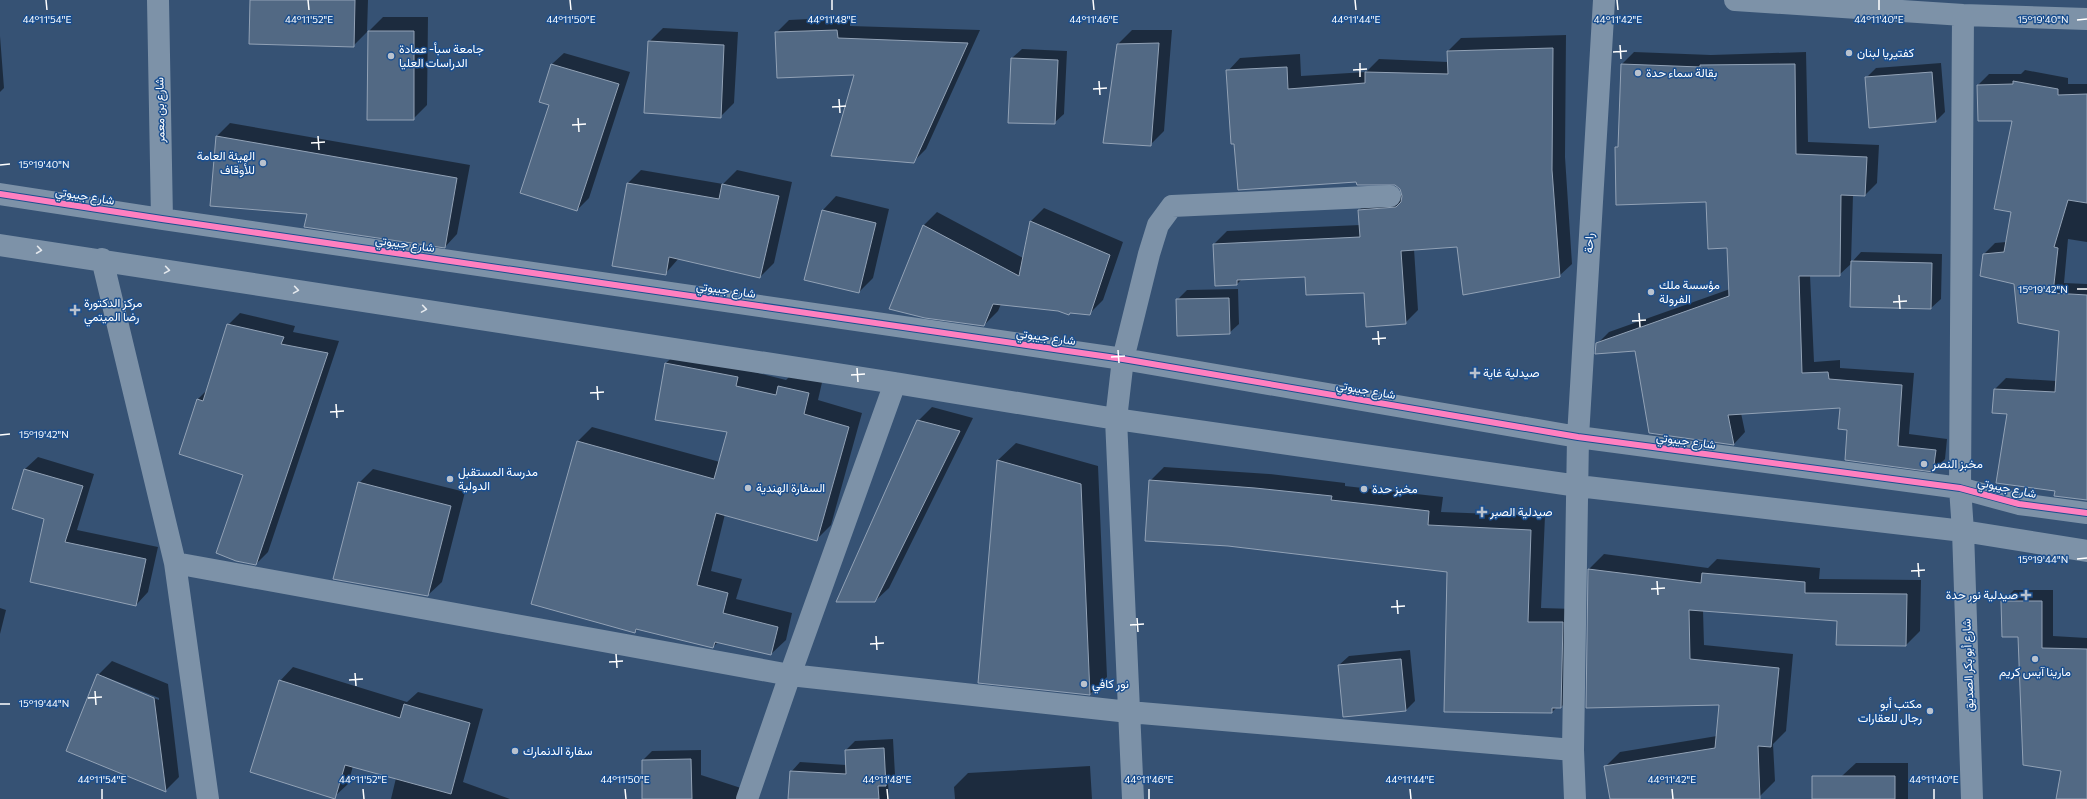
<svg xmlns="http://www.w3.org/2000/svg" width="2087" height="799" font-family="Commissioner,Vazirmatn,sans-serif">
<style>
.shadow{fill:#0007;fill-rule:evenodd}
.building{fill:#526984;stroke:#92a2b6}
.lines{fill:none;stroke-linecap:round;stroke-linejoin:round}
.minor{stroke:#7d92a8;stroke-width:22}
.cycleway-casing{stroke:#1b4f8f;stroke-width:8}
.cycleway{stroke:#ff80c0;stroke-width:6}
.oneway{stroke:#e5e9ee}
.ticks{fill:none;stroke:#fff;stroke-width:1.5}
.poi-dot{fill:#b9c2ce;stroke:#1b4f8f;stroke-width:1.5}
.labels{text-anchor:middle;stroke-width:3;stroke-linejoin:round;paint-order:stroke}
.poi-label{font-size:12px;fill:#fff;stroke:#1b4f8f;text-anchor:start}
.street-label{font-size:12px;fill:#fff;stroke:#1b4f8f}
.ticks-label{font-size:10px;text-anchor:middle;fill:#fff;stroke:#1b4f8f;stroke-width:3;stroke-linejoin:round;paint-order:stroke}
</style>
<rect width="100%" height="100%" fill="#365274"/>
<path class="shadow" d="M251,0H368L367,32L353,46Z
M383,17H428L427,105L413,119L369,31Z
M850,17V26L980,30L926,149L913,162L855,74L776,33L789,20Z
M663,28L738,32L734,103L720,117L649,42Z
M1132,30H1172L1164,131L1150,145L1118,44Z
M1566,35L1565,157L1572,264L1559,276L1458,246L1414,249L1418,310L1405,323L1365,292L1306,276L1243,278L1237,284L1214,244L1227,231L1360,225L1359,210L1372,198L1403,195L1401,188L1396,184L1357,181L1228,71L1240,58L1300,54L1301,76L1366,72L1379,59L1448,62V51L1461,38Z
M0,36L4,88L0,92Z
M1022,49L1067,51L1064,114L1054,123L1012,58Z
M1634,52L1711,55L1806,52L1808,142L1879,145L1877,183L1865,195H1853L1851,263L1861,252L1942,254L1941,299L1931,308L1851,306L1852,263L1839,275H1810L1814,362L1840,360V368L1914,373L1909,434L1947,439L1945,459L1933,471L1849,429L1841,407L1741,413L1745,432L1734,444L1636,350L1597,344L1609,332L1730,289L1728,247L1707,201L1616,148L1619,145L1622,64Z
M564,53L630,72L589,198L577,210L550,104L552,64Z
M1941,63L1945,112L1936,121L1866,78L1876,68Z
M2025,70L2068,78V84H2087V242L2068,239L2064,283L2087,284V499L2056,491L1995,389L2006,378L2057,381L2060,330L1984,254L1995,243L2006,242L2012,212L2014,120L1978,85L1989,74H2021Z
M230,123L470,165L457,234L445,247L308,213L217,136Z
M641,170L723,184L737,170L792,182L774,263L760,277L679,258L665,274L628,183Z
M836,196L889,209L873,278L859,292L806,279L823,210Z
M1044,208L1123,242L1103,300L1089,314L1001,304L998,311L984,325L923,226L937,212L1023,258L1031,221Z
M1238,289L1239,324L1229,333L1177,300L1187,290Z
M240,313L295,326L293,332L339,341L268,552L256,564L245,474L198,399L207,390L228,325Z
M681,349L750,371L786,380L794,372L823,378L818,400L862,413L831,525L817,539L725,514L711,571L742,579L736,599L792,613L786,640L771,654L719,641L713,647L639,628L635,632L578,441L592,427L720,462L728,431L666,363Z
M932,407L973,418L889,588L875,601L918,421Z
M1016,443L1098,466L1107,677L1090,694L979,682L998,460Z
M38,457L94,474L77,530L158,547L148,592L136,605L32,582L45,518L13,508L25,469Z
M1164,467L1269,474L1345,483V486L1443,497L1441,512L1545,516L1541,608L1576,609L1575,693L1561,707H1557L1552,712L1448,571L1150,481Z
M373,469L465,492L442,582L428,595L359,483Z
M1604,554L1708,568L1717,559L1820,568L1819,579L1921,580L1920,631L1906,645L1838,621L1703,610L1704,645L1793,654L1786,731L1773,744L1775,781L1760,796L1740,799H1611L1606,766L1620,752L1717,736L1720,704L1587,707L1589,569Z
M2014,590H2053V636L2087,638V799H2057L2062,770L2019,636L2002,602Z
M0,608L6,610L0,634Z
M1410,650L1415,701L1406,710L1339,665L1349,656Z
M112,661L168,684L179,777L165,791L98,675ZM103,676L159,698V700L103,678Z
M293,667L407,702L418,692L483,709L463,782L510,799H391L396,778L353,766L348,784L334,797L280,681Z
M893,739L895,775L888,782L889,799H789L791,772L800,762L846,765V750L855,741Z
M701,750V775L744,789L748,799H643V760L652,751Z
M1856,763H1908V799H1817Z
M1090,766L1092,799H955L954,787L968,773Z"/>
<path class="building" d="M250,0H355L354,47L249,44Z
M837,30L838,38L968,43L914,163L831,156L854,75L777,78L775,32Z
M368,31H414V120H367Z
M648,41L724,45L721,118L644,113Z
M1159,43L1151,146L1103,143L1117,44Z
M1553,48L1552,170L1560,277L1463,295L1457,247L1401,251L1406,324L1366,327L1364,293L1306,295L1305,277L1237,280V285L1215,286L1213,244L1360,237L1358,210L1396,207L1401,202L1402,196L1400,189L1395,185H1357L1356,182L1238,190L1234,144H1231L1226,70L1287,67L1288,89L1365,83V72L1448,74L1447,51Z
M1011,58L1058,60L1055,124L1008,123Z
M551,64L619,84L577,211L520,193L549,105L539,102Z
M1621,64L1700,67V65L1795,64L1796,154L1867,157L1865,196L1841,195L1840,276H1799L1802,373L1828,372L1829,379L1902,385L1898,446L1936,450L1933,472L1845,460L1847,430L1838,429L1840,408L1728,415L1734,445L1649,433L1635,351L1595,354L1596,343L1729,296L1727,248L1708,249L1706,202L1616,205L1615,147H1618Z
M1932,72L1936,122L1869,128L1865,77Z
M2013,81L2058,89V95L2087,94V203L2068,200L2054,247L2058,248L2053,293L2087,295V500L2054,496L2055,491L1996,483L2007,414L1992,413L1994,389L2055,392L2059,331L2018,323L2014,284L1980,276L1983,254L2004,252L2011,212L1994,209L2012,121H1978L1977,85L2013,84Z
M216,136L457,178L445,248L304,227L307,214L210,206Z
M627,183L719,199L722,184L779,196L760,278L669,257L666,275L612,266Z
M822,210L876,223L859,293L804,280Z
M1030,221L1110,255L1090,315L1070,313L1069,315L1058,311L993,304L984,326L925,318L889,309L923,225L1019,276Z
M1851,261L1932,263L1931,309L1850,307Z
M1229,298L1230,334L1177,336L1176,299Z
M227,324L284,337L281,344L328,353L256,565L236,561L216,553L243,475L179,454L197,399L203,401Z
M665,363L738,377L736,386L776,395L778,386L809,393L804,414L849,427L817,541L716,513L697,585L728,593L723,613L778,627L771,655L715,642L713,648L709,647L636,629L635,633L531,604L577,441L714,479L727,432L655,420Z
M917,420L960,431L875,602H836Z
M997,460L1081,484L1090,695L978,683Z
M24,469L83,486L65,542L146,559L136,606L30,582L44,519L12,509Z
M1149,480L1255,488L1332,496L1331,500L1429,511L1428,525L1531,530L1528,622H1563L1561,708H1552V713L1444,712L1447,572L1228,546L1145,541Z
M358,482L451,506L428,596L333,579Z
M1588,569L1701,583L1702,573L1805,582V593L1907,594L1906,646L1836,645L1837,621L1689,610L1690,659L1779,668L1771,747L1758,746L1760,799H1610L1604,766L1715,748L1719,705L1586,708Z
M2001,601H2042V648L2087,649V799H2056L2061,771L2023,765L2018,637H2002Z
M1401,659L1406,711L1343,717L1338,665Z
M97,674L154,698L166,792L66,751Z
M279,680L400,718L404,704L470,723L451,794L345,765L335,799L250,772Z
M884,748L886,786H878L879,799H788L790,771L846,774L845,750Z
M691,759L692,799H642V760Z
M1812,776H1895V799H1812Z"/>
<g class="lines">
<path class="minor" d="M158,0L162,219
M1735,0L1963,15L2087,19
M1963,15L1960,488L1963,531L1972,799
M0,194L162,219L1123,359L1578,437L1960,488L2019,504L2087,513
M0,245L895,383L1116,419L1578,486L1963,531L2087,551
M102,259L175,563L208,799
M175,563L790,675L1129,712L1573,750
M747,799L790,675L895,383
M1133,799L1116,419L1123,359L1149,254L1158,225L1172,206L1390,196
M1575,799L1573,750L1578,437L1604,0"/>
<g class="cycleway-casing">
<path id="cycleway" d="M0,194L162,219L1123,359L1578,437L1960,488L2019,504L2087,513"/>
</g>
<use href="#cycleway" class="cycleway"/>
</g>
<defs><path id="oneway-chevron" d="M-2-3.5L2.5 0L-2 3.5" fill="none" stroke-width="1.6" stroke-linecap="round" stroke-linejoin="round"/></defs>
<g class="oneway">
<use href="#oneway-chevron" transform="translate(39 250) rotate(8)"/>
<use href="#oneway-chevron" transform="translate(167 270) rotate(9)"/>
<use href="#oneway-chevron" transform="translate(296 290) rotate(9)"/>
<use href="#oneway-chevron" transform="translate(424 309) rotate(9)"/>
</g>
<path class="ticks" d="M46,0L47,10M308,0L309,10M570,0L571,10M832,0V10M1093,0L1094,10M1355,0L1356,10M1617,0L1618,10M1879,0V10M2077,20L2087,19M1620,45L1621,59M1613,52L1627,51M1360,63V77M1353,70L1367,69M1099,81L1100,95M1093,89L1107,88M839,99L840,113M832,107L846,106M578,118L579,132M572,125L586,124M318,136L319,150M311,143L325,142M0,165L10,164M2077,289H2087M1899,295L1900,309M1893,302L1907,301M1639,313L1640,327M1632,321L1646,320M1378,331L1379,345M1372,339L1386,338M1118,350L1119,363M1111,357L1125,356M857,368L858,382M851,375L865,374M597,386L598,400M590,393L604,392M336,404L337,418M330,412L344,411M0,435L10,434M2077,559L2087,558M1918,563L1919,577M1911,571L1925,570M1657,581L1658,595M1651,589L1665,588M1397,600L1398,614M1391,607L1405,606M1137,618L1138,632M1130,625L1144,624M876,636L877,650M870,644L884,643M616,654L617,668M609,662L623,661M355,673L356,686M349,680L363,679M95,691L96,705M88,698L102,697M0,704H10M102,789V799M363,789L364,799M625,789L626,799M887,789L888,799M1149,789V799M1410,789L1411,799M1672,789L1673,799M1934,789V799"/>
<g class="poi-dot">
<circle cx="1849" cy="53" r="4"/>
<circle cx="391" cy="56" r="4"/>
<circle cx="1638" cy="73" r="4"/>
<circle cx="263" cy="163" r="4"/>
<circle cx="1651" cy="292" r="4"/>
<path d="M73 304h4v4h4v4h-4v4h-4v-4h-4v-4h4z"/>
<path d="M1473 367h4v4h4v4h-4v4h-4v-4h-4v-4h4z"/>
<circle cx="1924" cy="464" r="4"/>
<circle cx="450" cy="479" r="4"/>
<circle cx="748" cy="488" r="4"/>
<circle cx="1364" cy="489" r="4"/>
<path d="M1480 506h4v4h4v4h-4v4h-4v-4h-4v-4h4z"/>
<path d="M2024 589h4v4h4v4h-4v4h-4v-4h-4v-4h4z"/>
<circle cx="2035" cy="659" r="4"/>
<circle cx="1084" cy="684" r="4"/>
<circle cx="1930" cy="711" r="4"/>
<circle cx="515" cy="751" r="4"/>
</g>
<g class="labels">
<g class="poi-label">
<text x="399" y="53">جامعة سبأ- عمادة<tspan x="399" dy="14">الدراسات العليا</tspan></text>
<text x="1857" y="57">كفتيريا لبنان</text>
<text x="1646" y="77">بقالة سماء حدة</text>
<text x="255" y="160" text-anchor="end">الهيئة العامة<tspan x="255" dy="14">للأوقاف</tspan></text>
<text x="1659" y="289">مؤسسة ملك<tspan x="1659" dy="14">الفرولة</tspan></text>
<text x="84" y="307">مركز الدكتورة<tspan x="84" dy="14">رضا الميتمي</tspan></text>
<text x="1483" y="377">صيدلية غاية</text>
<text x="1932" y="468">مخبز النصر</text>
<text x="458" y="476">مدرسة المستقبل<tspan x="458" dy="14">الدولية</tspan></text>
<text x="756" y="492">السفارة الهندية</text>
<text x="1372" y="493">مخبز حدة</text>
<text x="1490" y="516">صيدلية الصبر</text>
<text x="2018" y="599" text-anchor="end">صيدلية نور حدة</text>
<text x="2035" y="676" text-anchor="middle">مارينا آيس كريم</text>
<text x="1092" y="688">نور كافي</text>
<text x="1922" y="708" text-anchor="end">مكتب أبو<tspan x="1922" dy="14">رجال للعقارات</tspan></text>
<text x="523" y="755">سفارة الدنمارك</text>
</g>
<g class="street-label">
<text transform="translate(160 110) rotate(-91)" y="4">شارع بن معمر</text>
<text transform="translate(85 196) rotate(9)" y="4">شارع جيبوتي</text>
<text transform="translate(1589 243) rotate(-87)" y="4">راحة</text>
<text transform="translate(405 244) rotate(8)" y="4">شارع جيبوتي</text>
<text transform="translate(726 290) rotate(8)" y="4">شارع جيبوتي</text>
<text transform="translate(1046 337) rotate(8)" y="4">شارع جيبوتي</text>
<text transform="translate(1366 390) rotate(10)" y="4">شارع جيبوتي</text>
<text transform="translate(1686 441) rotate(8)" y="4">شارع جيبوتي</text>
<text transform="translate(2007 488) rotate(12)" y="4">شارع جيبوتي</text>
<text transform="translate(1968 665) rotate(-92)" y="4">شارع أبو بكر الصديق</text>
</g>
</g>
<g class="ticks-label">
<text x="2043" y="23">15°19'40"N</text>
<text x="1618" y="23">44°11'42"E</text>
<text x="47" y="23">44°11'54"E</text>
<text x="309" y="23">44°11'52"E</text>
<text x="571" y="23">44°11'50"E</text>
<text x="832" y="23">44°11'48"E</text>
<text x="1094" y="23">44°11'46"E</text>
<text x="1356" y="23">44°11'44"E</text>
<text x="1879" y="23">44°11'40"E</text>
<text x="44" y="168">15°19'40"N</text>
<text x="2043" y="293">15°19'42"N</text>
<text x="44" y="438">15°19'42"N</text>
<text x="2043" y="563">15°19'44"N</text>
<text x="44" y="707">15°19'44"N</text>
<text x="102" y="783">44°11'54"E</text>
<text x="363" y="783">44°11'52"E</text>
<text x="625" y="783">44°11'50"E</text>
<text x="887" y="783">44°11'48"E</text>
<text x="1149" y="783">44°11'46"E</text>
<text x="1410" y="783">44°11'44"E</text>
<text x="1672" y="783">44°11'42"E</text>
<text x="1934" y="783">44°11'40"E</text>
</g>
</svg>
